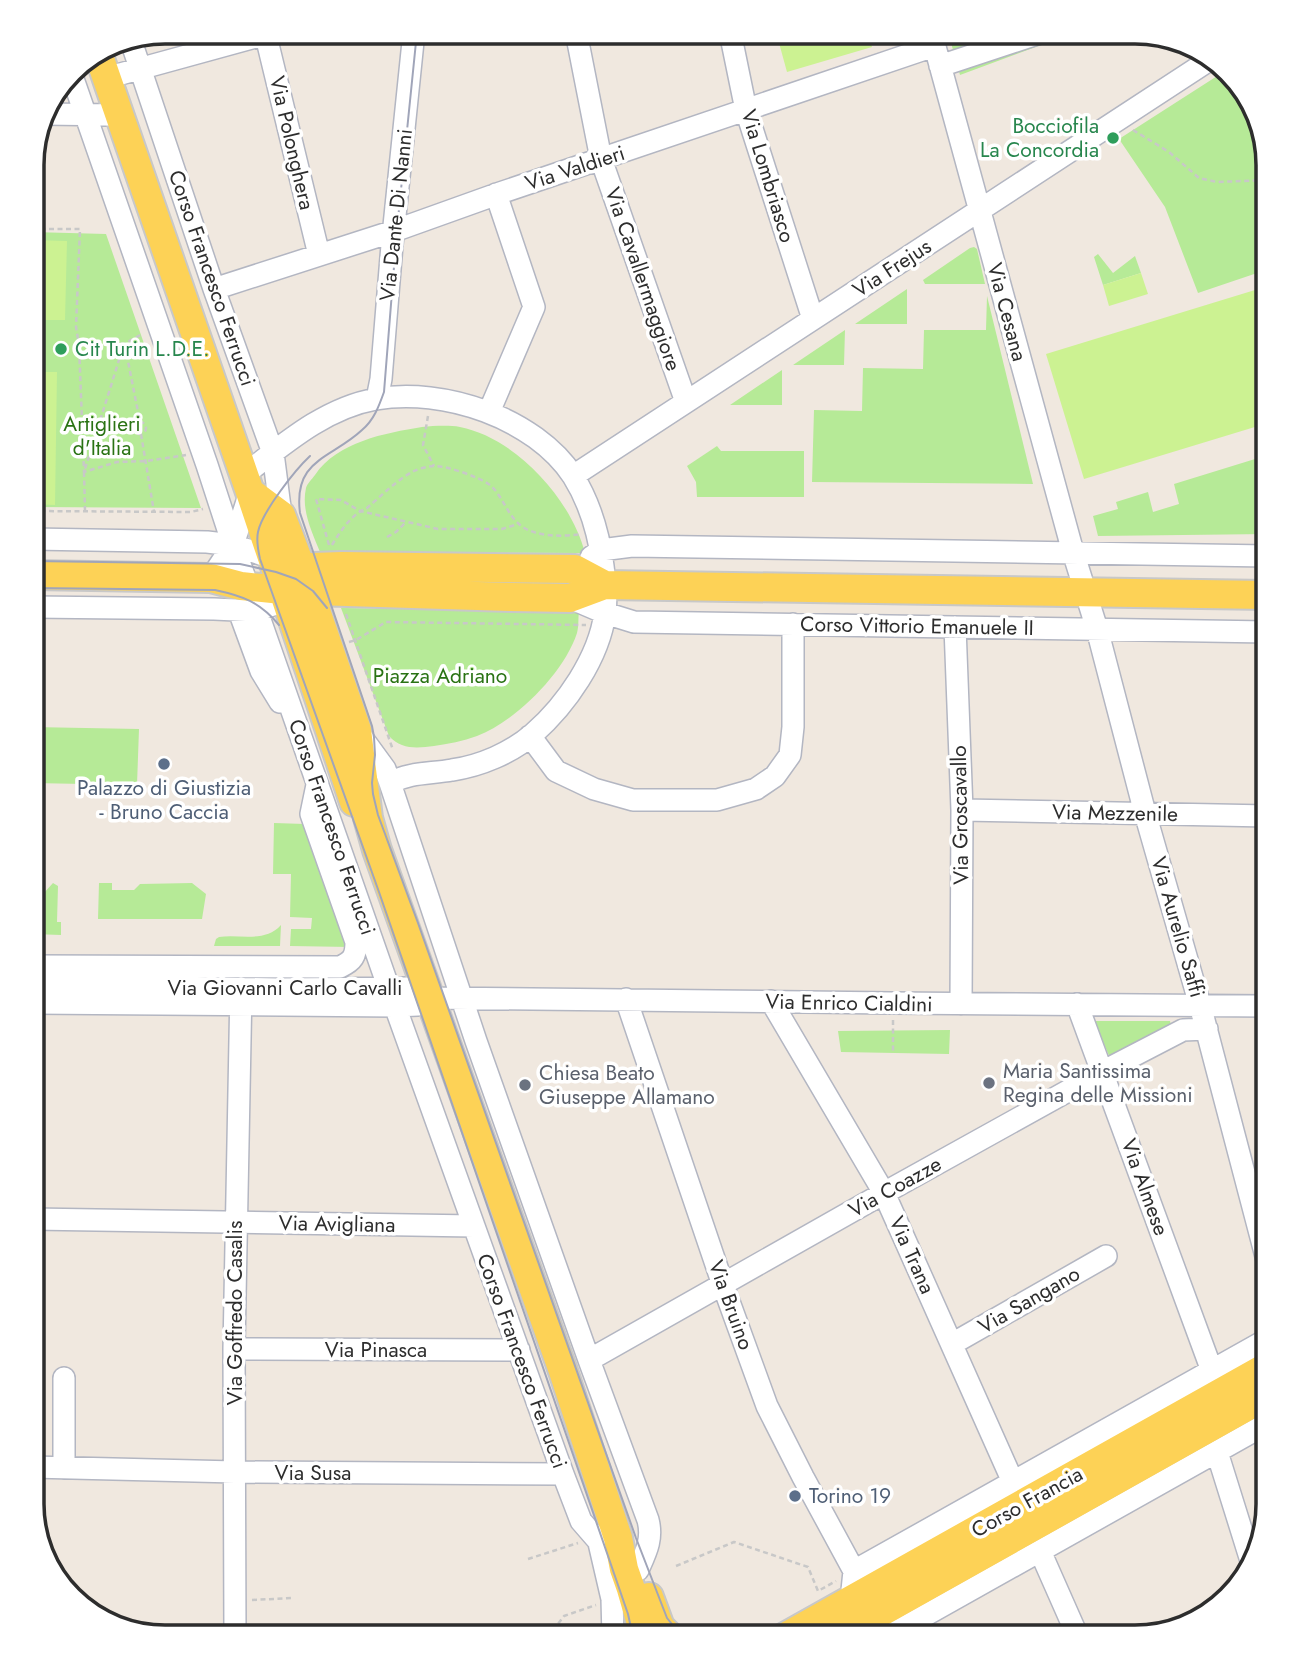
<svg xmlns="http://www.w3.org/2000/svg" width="1300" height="1669" font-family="Jost,sans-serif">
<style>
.green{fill:#b6ea97}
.pitch{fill:#ccf292}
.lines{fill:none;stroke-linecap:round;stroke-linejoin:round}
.minor-casing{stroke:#b3b6c2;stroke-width:24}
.major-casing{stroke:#c8c8c8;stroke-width:32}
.path{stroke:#c8c8c8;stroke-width:2.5;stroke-dasharray:5 3.5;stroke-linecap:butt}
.minor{stroke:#fff;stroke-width:21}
.major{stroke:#fdd256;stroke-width:28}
.tram{stroke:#a0a5b9;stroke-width:2}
.leisure-dot{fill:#2e9e5b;stroke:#fff;stroke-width:2.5}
.service-dot{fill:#5c6f8a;stroke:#fff;stroke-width:2.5}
.worship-dot{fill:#6b7280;stroke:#fff;stroke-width:2.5}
.labels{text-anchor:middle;stroke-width:7;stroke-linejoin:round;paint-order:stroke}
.leisure-label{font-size:21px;fill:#27864d;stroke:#fff;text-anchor:end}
.street-label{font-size:21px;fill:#2d2d2d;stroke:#fff}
.park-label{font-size:21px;fill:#2a7314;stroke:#fff}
.service-label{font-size:21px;fill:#4e5e75;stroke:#fff}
.worship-label{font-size:21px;fill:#5b616d;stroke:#fff;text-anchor:start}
.rim{fill:none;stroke:#2d2d2d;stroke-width:3.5}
</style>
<rect width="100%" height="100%" fill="#f0e8df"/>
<path class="green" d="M948,32H1076L960,75Z
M1225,71L1246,91L1268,165V276L1266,270L1198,293L1165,207L1119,139Z
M32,232L106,234L201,508L32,507Z
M974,247L977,249L985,284H925L923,280L970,248Z
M1098,254L1113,273L1135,256L1141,273L1103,285L1094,257Z
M907,289V324H855Z
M987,296L1033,484L812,482L814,410L862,411L863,368L923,369L924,330H986Z
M845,330L844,365H793Z
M782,370V405H730Z
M422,427C434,426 448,425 460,427C516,438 571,499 585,553L320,552C312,532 301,510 306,488C307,484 312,479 315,475C337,442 385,433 422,427Z
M717,446L721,451H804V497H697L696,482L687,466Z
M1268,455V534L1098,536L1093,516L1118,509L1116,502L1148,492L1153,512L1179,504L1174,484Z
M341,608L579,611C578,618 579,626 577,633C564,673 516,721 477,736C463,741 448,744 434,746C418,748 401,750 389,736Z
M32,727L139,729L137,785L32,783Z
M274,823L305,824L351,947L290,946L291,929H311L312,918L290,917L291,874H273Z
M53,883L58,886L57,922H61V935L32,934V899H36V886L43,894Z
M99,883H112V890H134L140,884L192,883L206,894L202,919H98Z
M281,925L280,946H214L216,939L219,937C240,934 265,943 281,925Z
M1094,1021H1170L1171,1025L1110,1058Z
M950,1030L949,1054L841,1052L838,1031Z"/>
<path class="pitch" d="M776,32H867L872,47L787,72Z
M32,240L67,241L65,320H32Z
M1141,273L1148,294L1109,306L1103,285Z
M1255,290L1268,333V423L1084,479L1046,354Z
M32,372H57L55,505L32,504Z"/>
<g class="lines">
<g class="minor-casing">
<path id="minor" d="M265,32L319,255
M576,32L601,159L686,402
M730,32L746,110L813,319
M931,32L1073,552L1097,629L1145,813L1200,1005L1268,1264
M132,44L214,289L273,453L281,515
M940,66L1043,32
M71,73L207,465L233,545L257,611L395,1006L563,1474L581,1521L607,1551L623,1565
M106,78L274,32
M43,114L119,115
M214,289L391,232L500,193L934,46
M377,399L381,379L392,245L414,32
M489,412L534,307L496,194
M244,475C284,444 325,408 376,399C443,387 535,418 573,476C590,503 599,535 603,566C605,581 607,598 605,613C599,658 566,705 533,734C511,753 480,766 452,770C430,774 410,772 390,783
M573,476L1211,59
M32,539L207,542L233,545L282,561
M591,557L601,550L632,546L1268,556
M211,578L233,545L250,492
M570,598L605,613L634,622L1268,632
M32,607L214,609L257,611L299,595
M239,611L261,671L280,702
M955,627L962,810L961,1004
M358,732L385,769L390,783L476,1041L589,1360L648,1520C653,1539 646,1552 638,1570
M530,736L556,771L594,789L633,800H717L756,789L775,776L790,755L793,727V624
M962,810L1268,816
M32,966L340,967C353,961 356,956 356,942L311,814L317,785
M32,985L277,989L412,988L429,998L892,1003L1268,1006
M626,999L723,1285L767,1406L803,1477L854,1571L851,1600
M771,1001L884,1193L1013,1482
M32,1003L395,1006L418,1005L429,998
M1077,1004L1212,1371
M32,1219L474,1226
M952,1344L1106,1256
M234,1349L519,1350
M589,1360L884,1193L1102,1072L1183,1030L1207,1029
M1217,1452L1252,1564
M32,1467L235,1472L563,1474
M64,1468V1378
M599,1543L612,1599L613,1637
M1040,1551L1078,1637
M854,1571L1268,1339
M863,1623L882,1630H899L1268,1423
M235,1637L234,1349L241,988"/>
</g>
<g class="major-casing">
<path id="major" d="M99,56L250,492L354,802
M250,492L281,515L301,567L357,730L368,818L377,850L563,1371L618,1538L624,1569L631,1589L645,1637
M283,568L342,566L575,569L605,585
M32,575L211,578L241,586L282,590L511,597L570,598L605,585L1268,595
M649,1597L660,1627L670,1637
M785,1637L1268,1366
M837,1637L1268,1395"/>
</g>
<path class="path" d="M1133,130L1169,152L1199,178L1217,182L1268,180
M32,229H80L76,327L79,345L84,472L117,462L146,461L186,455
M95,342L124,344L142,334
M125,346L140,422
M428,416L423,445L434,466
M134 428a6 6 0 1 1 12 0a6 6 0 1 1-12 0Z
M141,434L154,512
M32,511L191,512L203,509
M85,511L84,472L124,344
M387,537L396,532L406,522
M329,545L316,499L341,500L360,511L438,529H502L518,524
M332,545C341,530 351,515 367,508C381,496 398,479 414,471C418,469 429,466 434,466C448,466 479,477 490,485C502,495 507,514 519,524C533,537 562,537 581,534
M346,614L393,750
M349,642L356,640L386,622L586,625
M893,1020V1052
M528,1559L578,1543
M676,1566L734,1542L808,1567L818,1591L836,1581
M252,1600L293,1598
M548,1637L564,1616L596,1605"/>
<use href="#minor" class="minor"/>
<use href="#major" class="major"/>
<path class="tram" d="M417,32L397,229L384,392C379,406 374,420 362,430C331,459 293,459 300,513L372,726L374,737L375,755L372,783L373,794L378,815L418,923L636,1538L667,1618L675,1628L691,1637
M310,456C295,470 262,512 258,532C256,541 258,550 260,559L379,892L628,1614L633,1637
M32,561L240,564L276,572L296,579L313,591L327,608
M32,588L215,590C243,596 260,602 279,625"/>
</g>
<g class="leisure-dot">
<circle cx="1113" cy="138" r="7"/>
<circle cx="61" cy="349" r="7"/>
</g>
<g class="service-dot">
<circle cx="164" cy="764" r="7"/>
<circle cx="795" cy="1496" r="7"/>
</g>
<g class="worship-dot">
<circle cx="989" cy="1083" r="7"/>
<circle cx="525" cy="1085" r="7"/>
</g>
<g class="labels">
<g class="leisure-label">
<text x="1099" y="133">Bocciofila<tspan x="1099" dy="24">La Concordia</tspan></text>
<text x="75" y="356" text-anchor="start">Cit Turin L.D.E.</text>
</g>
<g class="street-label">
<text transform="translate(292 143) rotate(77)" y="7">Via Polonghera</text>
<text transform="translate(575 168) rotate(-18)" y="7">Via Valdieri</text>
<text transform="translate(768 176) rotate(73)" y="7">Via Lombriasco</text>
<text transform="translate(396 215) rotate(-84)" y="7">Via Dante Di Nanni</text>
<text transform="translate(892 268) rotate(-33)" y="7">Via Frejus</text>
<text transform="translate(212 278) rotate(71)" y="7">Corso Francesco Ferrucci</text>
<text transform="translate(643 279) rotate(71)" y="7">Via Cavallermaggiore</text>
<text transform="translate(1007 312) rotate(75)" y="7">Via Cesana</text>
<text transform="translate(917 626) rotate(1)" y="7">Corso Vittorio Emanuele II</text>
<text transform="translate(1115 813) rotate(1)" y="7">Via Mezzenile</text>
<text transform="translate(960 815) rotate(-91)" y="7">Via Groscavallo</text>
<text transform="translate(332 827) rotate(71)" y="7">Corso Francesco Ferrucci</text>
<text transform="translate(1178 927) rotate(74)" y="7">Via Aurelio Saffi</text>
<text x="285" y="995">Via Giovanni Carlo Cavalli</text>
<text transform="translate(849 1003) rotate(1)" y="7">Via Enrico Cialdini</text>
<text transform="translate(895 1187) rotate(-29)" y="7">Via Coazze</text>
<text transform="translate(1145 1187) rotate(70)" y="7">Via Almese</text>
<text transform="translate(337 1224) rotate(1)" y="7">Via Avigliana</text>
<text transform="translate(912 1255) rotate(66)" y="7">Via Trana</text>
<text transform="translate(1029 1300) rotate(-30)" y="7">Via Sangano</text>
<text transform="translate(731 1305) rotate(70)" y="7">Via Bruino</text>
<text transform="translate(235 1313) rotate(-90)" y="7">Via Goffredo Casalis</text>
<text x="376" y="1357">Via Pinasca</text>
<text transform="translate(522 1361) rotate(70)" y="7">Corso Francesco Ferrucci</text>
<text x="313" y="1480">Via Susa</text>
<text transform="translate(1027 1502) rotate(-29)" y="7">Corso Francia</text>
</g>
<g class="park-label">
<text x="102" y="431">Artiglieri<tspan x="102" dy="24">d'Italia</tspan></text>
<text x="440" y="683">Piazza Adriano</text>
</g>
<g class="service-label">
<text x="164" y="795">Palazzo di Giustizia<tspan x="164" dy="24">- Bruno Caccia</tspan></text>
<text x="809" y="1503" text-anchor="start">Torino 19</text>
</g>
<g class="worship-label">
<text x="1003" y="1078">Maria Santissima<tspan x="1003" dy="24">Regina delle Missioni</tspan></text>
<text x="539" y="1080">Chiesa Beato<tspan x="539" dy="24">Giuseppe Allamano</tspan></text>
</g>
</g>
<path d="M0 0H1300V1669H0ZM165 44H1135A121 121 0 0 1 1256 165V1504A121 121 0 0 1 1135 1625H165A121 121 0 0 1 44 1504V165A121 121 0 0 1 165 44Z" fill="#fff" fill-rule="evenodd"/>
<path class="rim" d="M165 44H1135A121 121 0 0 1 1256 165V1504A121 121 0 0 1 1135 1625H165A121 121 0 0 1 44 1504V165A121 121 0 0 1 165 44Z"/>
</svg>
